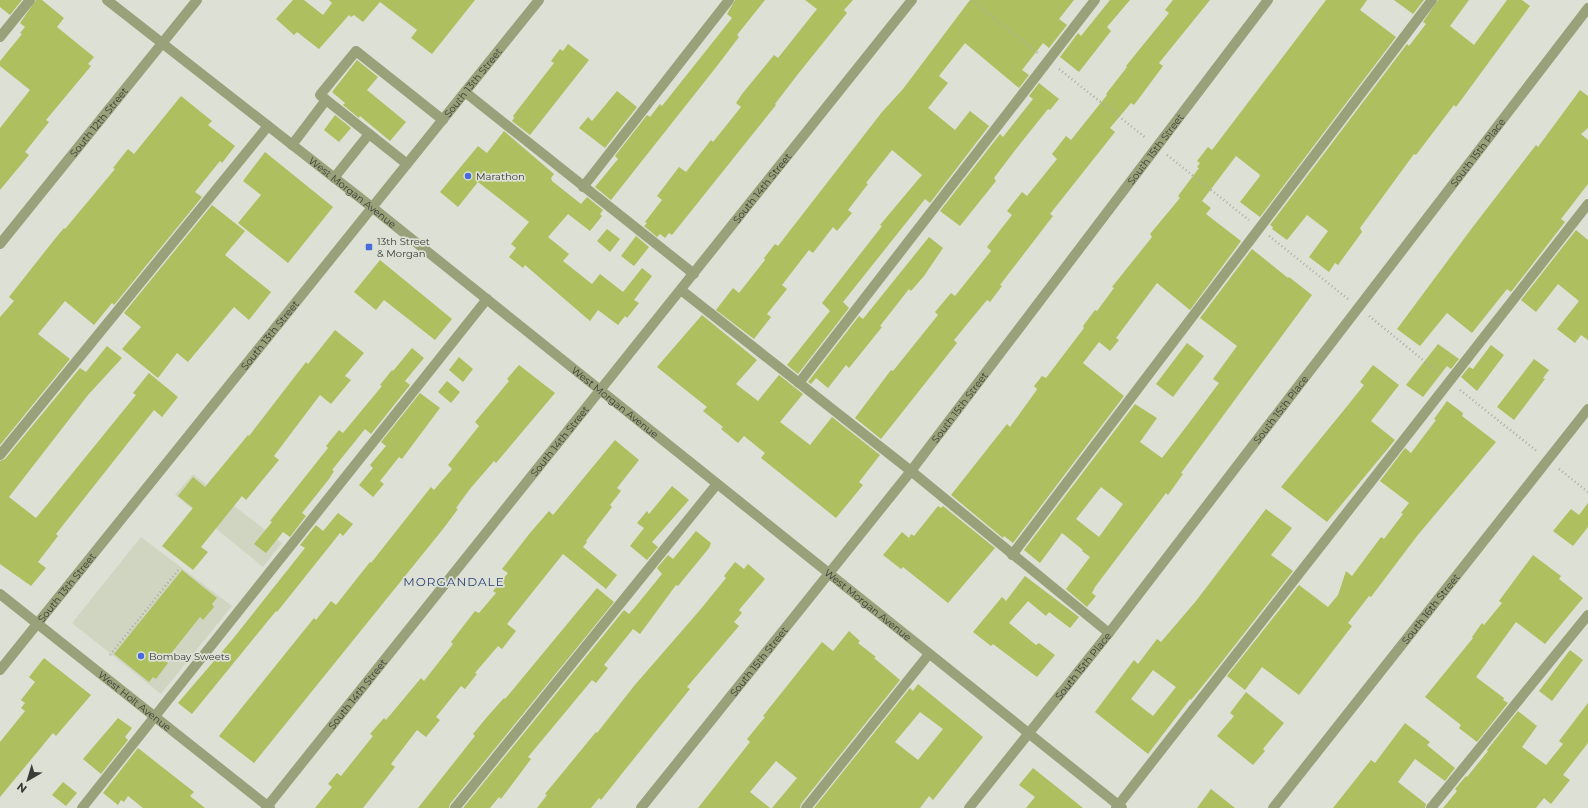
<svg xmlns="http://www.w3.org/2000/svg" width="1588" height="808" font-family="Montserrat,sans-serif">
<style>
.built{fill:#d0d5c1}
.building{fill:#aebf5f;fill-rule:evenodd}
.lines{fill:none;stroke-linecap:round;stroke-linejoin:round}
.path{stroke:#abaea4;stroke-width:2.5;stroke-dasharray:1 3;stroke-linecap:butt}
.minor{stroke:#98a17a;stroke-width:10}
.poi-dot{fill:#486add;stroke:#dde0d4;stroke-width:1.5}
.labels{text-anchor:middle;stroke-width:3.5;stroke-linejoin:round;paint-order:stroke}
.street-label{font-size:10px;fill:#3b3c37;stroke:#dde0d4}
.poi-label{font-size:10px;fill:#3b3c37;stroke:#dde0d4;text-anchor:start}
.quarter-label{font-size:12px;letter-spacing:1px;fill:#2c3f78;stroke:#dde0d4}
</style>
<rect width="100%" height="100%" fill="#dde0d4"/>
<path class="built" d="M193,474L282,543L263,567L175,495Z
M141,537L232,606L161,694L72,623Z"/>
<path class="building" d="M0,0H22L10,15L0,7Z
M36,0H42L64,18L57,27L94,57L88,64L91,66L46,120L49,122L25,152L29,155L0,190V128L30,90L0,66V61L22,34L20,33L25,27L20,23Z
M293,0H304L323,15L332,3L329,0H475L432,54L411,38L417,30L380,2L363,22L354,15L351,17L349,15L319,49L297,32L294,35L276,19Z
M735,0H765L737,35L739,37L717,66L611,200L595,187L618,159L615,156L647,115L650,117L660,104L662,106L732,18L727,14Z
M805,0H853L844,10L847,13L798,74L775,104L776,105L672,235L669,233L665,238L660,234L657,237L644,226L647,223L645,222L662,200L657,196L679,167L686,172L711,140L713,142L741,107L736,103L742,94L774,55L778,58L817,9Z
M970,0H1074L1059,19L1067,25L1049,48L1043,43L1026,65L1022,70L1029,75L1019,88L965,43L939,76L948,83L928,108L955,130L970,111L989,126L930,203L925,199L843,302L849,308L798,374L787,365L830,311L822,303L882,226L880,225L922,175L892,150L866,183L868,184L848,210L852,213L837,231L833,227L813,253L809,250L782,285L787,289L767,314L771,317L754,339L716,310L733,288L739,293L765,260L764,258L775,244L778,246L882,112L903,89Z
M1110,0H1130L1107,27L1111,31L1079,72L1060,57L1078,33L1081,36Z
M1173,0H1210L1159,63L1163,66L1143,93L1134,105L1131,103L1110,128L1115,132L1050,214L1053,216L1000,285L1002,286L990,302L987,300L954,340L957,343L881,439L855,418L891,370L893,371L938,315L935,312L951,293L955,296L991,251L987,247L1012,215L1007,211L1022,192L1027,196L1057,159L1052,154L1066,136L1071,140L1107,95L1106,94L1127,67L1126,66L1169,13L1165,10Z
M1326,0H1367L1360,10L1396,37L1260,217L1240,202L1260,176L1259,174L1236,156L1202,201L1211,208L1206,214L1241,241L1190,310L1157,283L1116,338L1119,340L1110,351L1099,342L1083,363L1124,396L1013,543L1004,536L1003,538L951,495L1007,424L1010,427L1036,391L1037,389L1034,386L1042,376L1046,378L1084,328L1083,326L1095,310L1097,311L1114,288L1112,287L1152,237L1150,234L1180,198L1178,196L1199,168L1197,167L1200,163L1197,161L1208,147L1212,150Z
M1394,0H1424L1413,14Z
M1438,0H1469L1450,26L1474,45L1507,0H1522L1530,6L1456,107L1454,105L1416,155L1414,154L1360,228L1362,232L1338,265L1335,263L1329,272L1309,257L1328,231L1307,215L1287,240L1272,229L1273,227L1270,225L1407,44L1409,46L1426,24L1423,22Z
M568,44L589,60L530,135L512,121L514,118L513,116L554,63L551,61L560,49L563,51Z
M357,60L378,77L367,90L406,122L390,141L360,116L359,118L343,105L345,103L332,92Z
M1039,83L1059,99L1050,110L1048,109L1016,149L994,178L996,181L960,226L940,211L1000,134L1003,137L1033,99L1029,96Z
M1580,90L1588,96V128L1581,134L1588,140V184L1561,219L1565,222L1511,292L1507,289L1472,333L1447,313L1420,346L1397,329L1472,228L1536,145L1538,147Z
M617,91L637,107L605,148L579,128L588,117L592,121Z
M181,96L212,121L208,125L235,146L222,163L220,161L195,192L202,197L114,305L112,303L94,325L65,301L38,334L70,359L0,445V317L14,301L9,297L54,240L64,228L65,229L115,169L113,168L128,149L134,154Z
M335,115L351,128L339,142L324,130Z
M504,131L554,174L551,178L552,181L581,204L587,197L603,210L600,214L602,216L590,231L568,214L548,237L569,254L563,261L592,284L600,274L623,292L642,268L652,276L634,300L639,303L627,318L625,316L618,325L598,310L590,321L525,265L523,268L509,257L516,248L511,244L529,222L478,182L458,207L440,192L478,146L487,153Z
M265,152L333,207L288,263L238,223L261,195L243,181Z
M212,205L245,231L225,255L271,292L249,320L234,307L188,362L177,353L158,378L122,349L141,327L124,313Z
M607,229L620,239L610,252L597,241Z
M1576,230L1588,240V340L1581,335L1575,343L1557,329L1579,301L1558,284L1536,312L1521,300Z
M636,236L649,247L634,266L621,256Z
M929,237L943,248L924,276L911,291L909,289L880,326L882,327L849,368L846,365L828,388L816,378L811,384L808,382L859,316L863,319Z
M1252,249L1288,278L1289,277L1312,295L1181,473L1183,474L1168,495L1166,493L1095,587L1092,593L1096,596L1087,607L1066,589L1090,557L1082,551L1083,550L1062,533L1040,563L1024,550L1135,404L1157,418L1140,442L1162,458L1186,427L1219,383L1213,379L1237,346L1200,318ZM1101,487L1123,504L1099,537L1076,519Z
M380,260L452,319L435,340L384,300L376,310L354,292Z
M702,315L757,360L736,384L758,401L779,375L803,394L780,422L801,438L810,445L832,417L880,455L859,482L863,485L836,518L761,458L765,453L744,436L738,443L721,429L723,427L703,411L707,407L657,367Z
M335,330L364,353L345,376L351,380L331,404L320,395L274,456L279,460L246,500L242,496L201,547L208,552L193,570L162,546L193,508L178,496L193,477L205,487L248,435L249,436L306,362L308,364Z
M1187,343L1204,356L1173,397L1156,384Z
M1438,344L1459,359L1451,369L1447,366L1423,397L1406,385Z
M1491,345L1504,355L1477,391L1461,377L1469,367L1473,369Z
M107,346L122,358L88,395L9,497L36,518L136,395L133,393L149,373L178,397L162,417L154,410L56,534L58,536L38,562L46,568L31,586L0,564V461L5,459L80,368L86,372Z
M412,348L424,358L405,381L410,385L371,434L365,429L332,470L334,471L329,479L302,513L306,516L290,537L283,532L266,553L254,544L272,522L270,521L328,448L326,446L339,430L343,433L382,386L380,385L392,370L393,371Z
M459,357L473,369L463,382L449,370Z
M1534,359L1549,370L1543,378L1545,379L1514,420L1497,407Z
M519,365L555,393L496,463L494,461L470,489L456,508L458,509L443,529L254,763L219,736L314,618L316,620L331,601L336,605L370,562L371,563L431,487L434,490L452,469L448,465L479,426L475,422L509,381L507,379Z
M1373,365L1399,385L1371,421L1395,440L1327,522L1281,487L1344,410L1364,385L1360,382Z
M447,381L460,392L451,403L438,392Z
M420,393L440,408L402,459L399,457L380,481L384,484L373,497L359,485L373,468L370,465L386,446L381,442Z
M1447,401L1463,413L1462,416L1496,442L1417,536L1371,597L1369,596L1348,623L1352,626L1299,695L1262,667L1245,690L1227,676L1299,585L1328,607L1338,595L1346,571L1352,576L1381,537L1384,539L1403,514L1401,513L1409,503L1380,481L1405,448L1411,453L1436,420L1434,419Z
M615,440L639,460L617,488L621,491L610,505L612,507L586,541L587,542L583,547L617,575L606,589L563,554L507,624L516,631L502,649L498,646L475,673L477,674L465,689L461,686L436,717L440,720L426,737L417,730L391,764L395,767L363,808H315L332,787L328,784L337,773L341,776L373,736L370,734L384,718L386,720L421,678L424,681L453,644L451,642L475,611L479,613L496,593L493,591L508,573L502,569L530,533L549,511L553,515Z
M672,486L689,500L652,542L658,547L647,560L630,546L644,528L637,523L647,511L649,514Z
M1588,503V527L1573,546L1553,531L1571,509L1579,515Z
M938,506L941,508L943,506L995,548L948,603L903,567L901,569L883,555L902,532L909,538L911,534L914,536Z
M1266,509L1292,528L1271,555L1293,571L1217,668L1191,700L1190,699L1148,754L1095,712L1134,660L1138,664L1157,639L1161,642L1196,601ZM1153,670L1176,687L1153,716L1131,699Z
M338,513L353,524L343,536L340,533L277,612L276,611L192,714L178,703L232,640L305,548L300,545L316,525L323,531Z
M696,531L711,543L709,548L678,586L676,585L640,634L633,629L604,665L608,668L596,683L592,680L528,757L531,759L501,799L499,797L490,808H463L624,610L629,614L636,606L662,574L657,568L668,555L673,559Z
M1533,555L1561,576L1559,579L1583,598L1545,644L1516,622L1476,677L1504,698L1503,700L1508,703L1477,742L1459,728L1461,725L1425,697L1473,638L1472,637L1482,623L1484,625L1502,603L1499,601Z
M735,562L744,569L748,564L765,579L739,610L742,613L734,622L739,626L687,687L690,689L624,771L601,800L599,798L591,808H537L547,795L545,794L596,732L597,733L634,686L700,610L726,578L724,576Z
M182,570L217,598L212,604L214,607L203,620L200,617L165,661L168,663L156,679L153,677L149,682L114,654Z
M1025,576L1079,617L1070,628L1049,612L1046,616L1028,601L1009,623L1036,645L1039,643L1055,655L1037,677L993,644L991,646L973,632L1002,597L1006,601Z
M597,588L614,602L450,804L449,808H418L475,736L473,734L487,717L504,698L505,699Z
M849,631L860,641L858,643L876,657L874,658L900,680L801,804L800,808H772L797,778L776,761L750,792L770,808H698L750,742L747,739L765,717L763,716L822,642L833,651Z
M1570,650L1583,660L1552,701L1539,691Z
M44,658L91,695L56,736L53,733L0,797V742L25,711L21,708L25,703L21,700L35,682L29,677Z
M918,684L983,737L933,800L929,796L920,808H814L910,688L913,691ZM920,712L943,729L918,760L895,742Z
M1246,692L1284,723L1263,749L1265,751L1253,765L1217,736L1234,716L1230,713Z
M1588,703V743L1563,775L1570,780L1551,804L1544,798L1536,808H1443L1457,791L1455,789L1466,776L1467,777L1488,751L1487,750L1518,711L1537,726L1522,747L1546,765L1563,744L1559,741Z
M118,718L132,728L125,737L128,740L101,774L83,759Z
M1405,723L1430,742L1427,745L1455,768L1445,781L1415,759L1398,782L1426,804L1425,808H1333L1371,760L1375,763Z
M138,748L194,792L190,796L205,808H143L128,796L124,802L121,800L118,805L103,793Z
M1033,768L1083,808H1026L1035,797L1019,785Z
M63,782L77,793L66,806L52,795Z
M1211,789L1235,808H1197Z"/>
<g class="lines">
<path class="path" d="M971,0L1038,53
M1059,69L1146,138
M1167,155L1249,220
M1269,236L1348,299
M1369,316L1439,373
M1460,390L1538,452
M1559,469L1588,492
M110,655L179,569"/>
<g class="minor">
<path id="s1" d="M107,0L373,208L1122,808"/>
<path d="M0,37L30,0"/>
<path d="M465,92L694,274"/>
<path d="M292,145L326,100"/>
<path d="M407,164L320,95L356,51L443,120"/>
<path d="M334,178L369,134"/>
<path d="M583,187L729,0"/>
<path id="s2" d="M0,244L197,0"/>
<path d="M681,290L911,471L1109,633"/>
<path d="M799,383L1095,0"/>
<path d="M0,455L268,126"/>
<path d="M1012,555L1432,0"/>
<path id="s3" d="M0,594L270,808"/>
<path id="s4" d="M0,670L539,0"/>
<path d="M82,808L487,299"/>
<path id="s5" d="M266,808L912,0"/>
<path d="M455,808L717,484"/>
<path id="s6" d="M641,808L911,471L1268,0"/>
<path d="M806,808L929,654"/>
<path id="s7" d="M969,808L1109,633L1588,8"/>
<path d="M1116,808L1588,204"/>
<path id="s8" d="M1273,808L1588,409"/>
<path d="M1431,808L1588,615"/>
</g>
</g>
<g class="poi-dot">
<circle cx="468" cy="176" r="4"/>
<rect x="365" y="243" width="8" height="8" rx="2"/>
<circle cx="141" cy="656" r="4"/>
</g>
<g class="labels">
<g class="street-label">
<text dy="4" stroke="none"><textPath href="#s4" startOffset="754">South 13th Street</textPath></text>
<text dy="4" stroke="none"><textPath href="#s2" startOffset="157">South 12th Street</textPath></text>
<text dy="4" stroke="none"><textPath href="#s6" startOffset="836">South 15th Street</textPath></text>
<text dy="4" stroke="none"><textPath href="#s7" startOffset="830">South 15th Place</textPath></text>
<text dy="4" stroke="none"><textPath href="#s5" startOffset="794">South 14th Street</textPath></text>
<text dy="4" stroke="none"><textPath href="#s1" startOffset="312">West Morgan Avenue</textPath></text>
<text dy="4" stroke="none"><textPath href="#s4" startOffset="430">South 13th Street</textPath></text>
<text dy="4" stroke="none"><textPath href="#s1" startOffset="648">West Morgan Avenue</textPath></text>
<text dy="4" stroke="none"><textPath href="#s6" startOffset="512">South 15th Street</textPath></text>
<text dy="4" stroke="none"><textPath href="#s7" startOffset="506">South 15th Place</textPath></text>
<text dy="4" stroke="none"><textPath href="#s5" startOffset="470">South 14th Street</textPath></text>
<text dy="4" stroke="none"><textPath href="#s4" startOffset="106">South 13th Street</textPath></text>
<text dy="4" stroke="none"><textPath href="#s1" startOffset="972">West Morgan Avenue</textPath></text>
<text dy="4" stroke="none"><textPath href="#s8" startOffset="254">South 16th Street</textPath></text>
<text dy="4" stroke="none"><textPath href="#s6" startOffset="188">South 15th Street</textPath></text>
<text dy="4" stroke="none"><textPath href="#s7" startOffset="182">South 15th Place</textPath></text>
<text dy="4" stroke="none"><textPath href="#s5" startOffset="146">South 14th Street</textPath></text>
<text dy="4" stroke="none"><textPath href="#s3" startOffset="172">West Holt Avenue</textPath></text>
</g>
<g class="poi-label">
<text x="476" y="180">Marathon</text>
<text x="377" y="245">13th Street<tspan x="377" dy="12">&amp; Morgan</tspan></text>
<text x="149" y="660">Bombay Sweets</text>
</g>
<g class="quarter-label">
<text x="454" y="586">MORGANDALE</text>
</g>
</g>
<g transform="translate(28 780) rotate(218)" stroke="#dde0d4" stroke-width="3" paint-order="stroke">
<path d="M0-3L7 15L0 10L-7 15Z" fill="#3b3c37"/>
<text y="-6" font-size="11" font-weight="bold" text-anchor="middle" fill="#3b3c37">N</text>
</g>
</svg>
